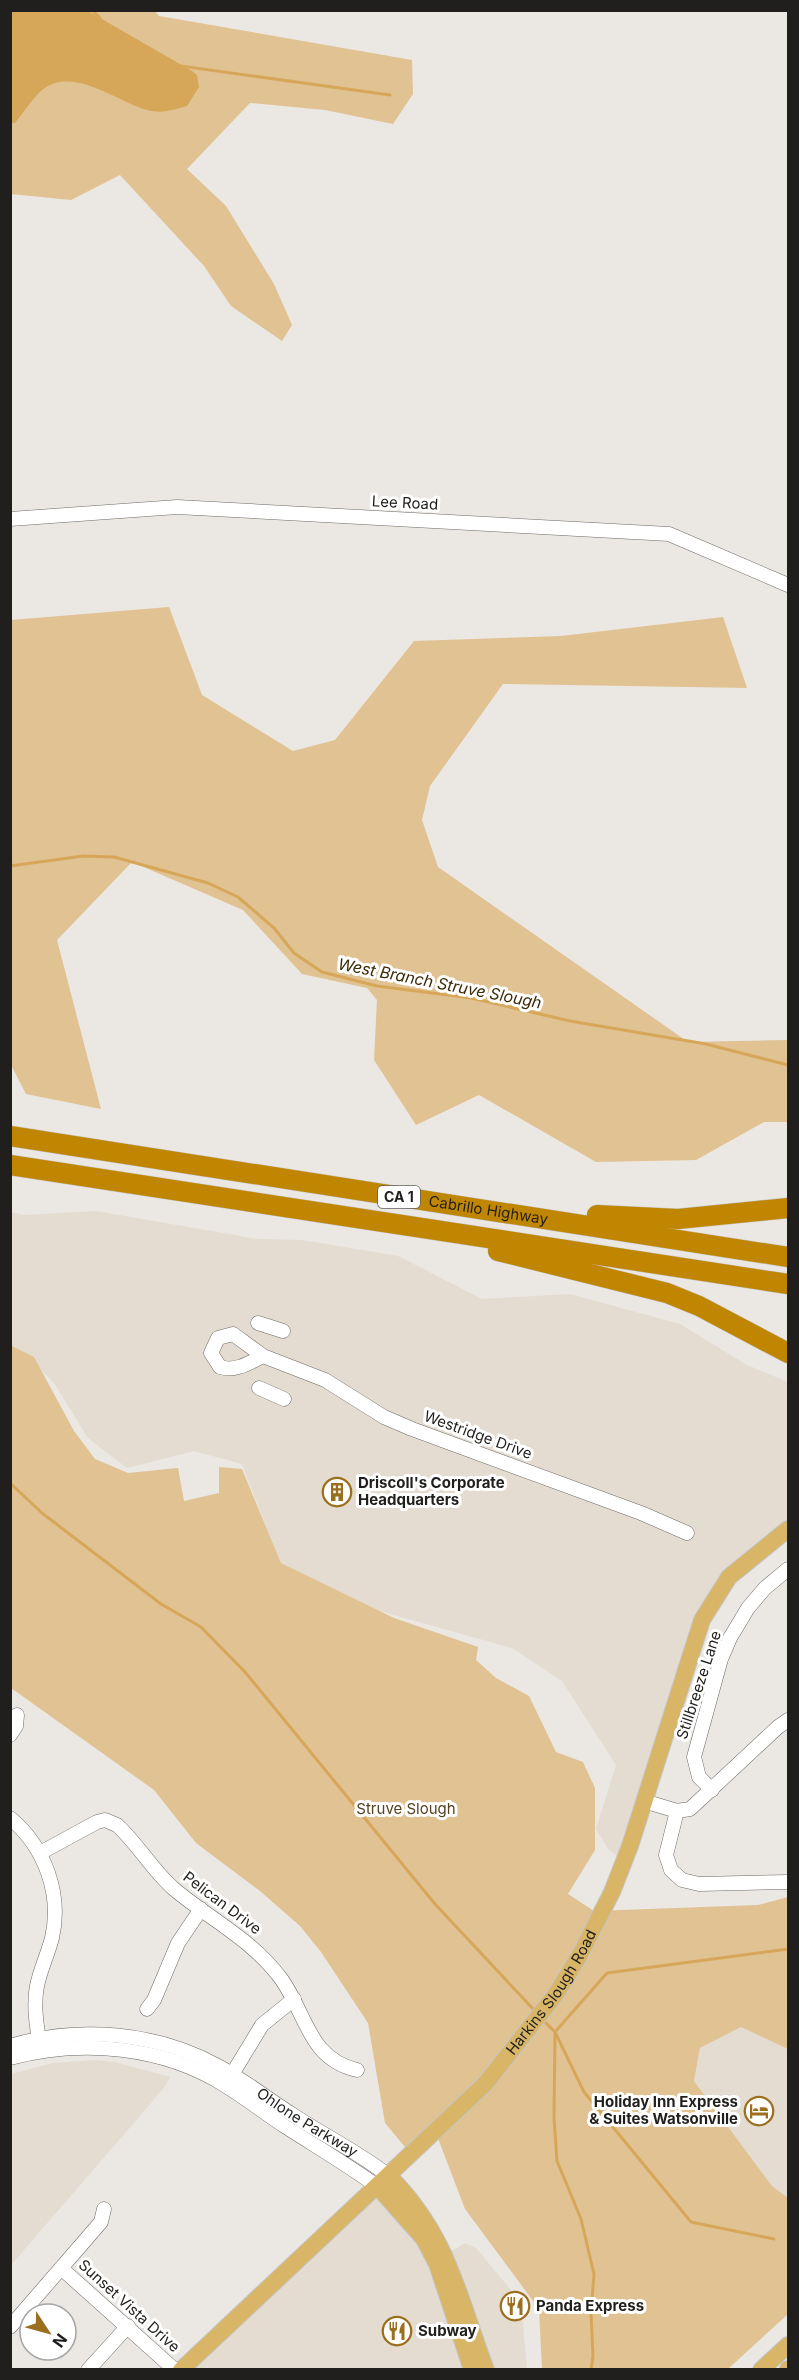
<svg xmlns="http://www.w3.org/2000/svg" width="799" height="2380" font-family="Inter,sans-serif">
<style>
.built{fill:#e4dcd0}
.green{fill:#e1c293}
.water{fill:#d7a759}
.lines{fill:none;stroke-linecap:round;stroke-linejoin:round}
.stream{stroke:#d7a759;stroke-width:3}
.minor-casing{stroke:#6e6b66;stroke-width:15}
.major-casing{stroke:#c5c5c4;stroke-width:18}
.highway-casing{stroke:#c5c5c4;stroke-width:21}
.minor{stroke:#fff;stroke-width:14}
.major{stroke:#d9b667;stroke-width:16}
.highway{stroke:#c08601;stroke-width:20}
.labels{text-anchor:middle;stroke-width:6;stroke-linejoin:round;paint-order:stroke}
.shield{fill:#fff;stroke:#636261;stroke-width:1.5}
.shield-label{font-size:14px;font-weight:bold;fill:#201f1d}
.street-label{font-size:15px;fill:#201f1d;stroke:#fff}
.poi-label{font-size:15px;font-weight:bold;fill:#201f1d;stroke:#fff;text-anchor:start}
.park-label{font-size:15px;fill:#574221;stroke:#fff}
.water-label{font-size:16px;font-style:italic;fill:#3d2a06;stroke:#fff}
</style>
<rect width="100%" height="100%" fill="#ebe7e2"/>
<path class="built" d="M96,1211L258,1239L303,1240L398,1256L482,1299L570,1294L680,1324L747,1365L788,1382V1520L739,1558L698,1624L618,1857L608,1849L596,1829L616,1765L562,1681L512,1648L365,1607L280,1562L242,1464L194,1451L127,1468L88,1438L54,1383L28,1356L11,1348L10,1212L25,1215Z
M751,2022L788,2028V2198L772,2186L694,2081L700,2048Z
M95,2060L115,2062L170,2077L164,2088L11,2265V2074L53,2063Z
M378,2187L423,2238L472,2370H181Z
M465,2243L476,2248L521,2302L527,2369H492L450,2252Z"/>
<path class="green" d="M10,11H155L159,16L412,60L413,94L393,124L325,110L250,103L187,169L226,206L274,284L292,325L282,341L231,306L204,266L120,175L71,200L11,194Z
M169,607L202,695L293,751L335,740L414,641L561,636L723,617L747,688L503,684L430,786L422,820L438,867L688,1042L788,1040V1122H764L696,1160L596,1162L479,1095L416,1125L374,1060L377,1000L367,988L302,974L243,910L132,862L57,940L101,1109L26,1094L10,1063L11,620Z
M10,1345L34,1357L74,1431L95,1459L128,1473L178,1468L184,1501L219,1493V1467L242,1469L281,1563L394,1618L478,1647L476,1660L496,1678L529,1696L556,1752L583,1762L595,1788V1850L568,1894L594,1911L758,1905L788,1897V2049L741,2027L700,2048L694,2081L772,2186L788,2198V2314L728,2369H542L539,2309L465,2209L434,2128L410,2153L385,2123L368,2023L321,1952L300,1926L260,1891L196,1843L154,1790L11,1688Z"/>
<path class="water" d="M13,11H88L192,71L197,75L199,87L187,106C173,110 161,114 147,110C118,102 72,65 42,90C32,99 24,112 15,123H11L10,16Z"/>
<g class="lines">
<path class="stream" d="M92,10L100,18
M181,66L390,95
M10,866L83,856L114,857L208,883L238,897L274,928L294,953L322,972L377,986L471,998L570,1021L706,1044L788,1065
M10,1483L42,1513L161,1604L201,1627L245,1672L435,1904L535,2011
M543,2020L555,2032L554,2118L557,2161L581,2219L594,2274L591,2313L593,2356L591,2370
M774,2239L691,2222L584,2092L555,2032L607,1973L788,1949"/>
<g class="minor-casing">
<g id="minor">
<path d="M10,519L177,507L669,534L788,585"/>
<path d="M258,1323L283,1331"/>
<path d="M263,1356C249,1363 235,1372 220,1367L211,1353L218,1338L233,1334L263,1356L325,1380L384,1417L412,1429L641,1513L687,1533"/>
<path d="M259,1388L284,1399"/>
<path d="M10,1735L16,1726L17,1715"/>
<path d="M712,1790L699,1777L694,1757L721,1659L730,1638L748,1608L765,1588L788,1569"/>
<path d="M644,1801L677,1811L690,1809L778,1727L788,1720"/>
<path d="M677,1811L666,1855L671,1870L682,1880L699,1884L788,1882"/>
<path d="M10,1818C45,1847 62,1894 52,1938C48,1954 40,1970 37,1986C33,2006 37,2027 40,2046"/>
<path d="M40,1853L97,1822L105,1820L117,1825C138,1844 152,1870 174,1889C211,1920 253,1940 282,1980C307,2016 309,2059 357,2070"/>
<path d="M147,2009L154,2000L178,1943L201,1909"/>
<path id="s1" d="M10,2046C79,2025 157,2032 220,2067C245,2081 268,2099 293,2115C325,2136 358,2152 389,2176"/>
<path d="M10,2058C82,2039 163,2046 226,2086C247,2099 266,2114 286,2127C317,2147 348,2165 378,2187"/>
<path d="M228,2081L262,2025L294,1999"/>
<path d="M61,2268L175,2370"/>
<path d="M10,2327L101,2222L104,2209"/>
<path d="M88,2370L128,2326"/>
</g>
</g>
<g class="major-casing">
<g id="major">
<path d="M389,2176C448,2235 458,2295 486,2370"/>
<path d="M378,2187L424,2239L437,2264L472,2370"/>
<path id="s2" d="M181,2370L485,2084L556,1994L581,1953L612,1892L630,1846L702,1620L729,1577L788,1529"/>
<path d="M761,2370L788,2345"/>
<path d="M788,2370V2369"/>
</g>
</g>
<g class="highway-casing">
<g id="highway">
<path id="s3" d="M10,1136L788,1257"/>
<path d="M10,1165L788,1284"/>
<path d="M597,1215L678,1219L788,1208"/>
<path d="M498,1251L667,1293L699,1306L788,1353"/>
</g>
</g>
<use href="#minor" class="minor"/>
<use href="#major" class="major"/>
<use href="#highway" class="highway"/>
</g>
<defs>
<g id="building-ring" transform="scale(1.5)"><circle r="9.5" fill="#fff" stroke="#9b6f1e" stroke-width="1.5"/><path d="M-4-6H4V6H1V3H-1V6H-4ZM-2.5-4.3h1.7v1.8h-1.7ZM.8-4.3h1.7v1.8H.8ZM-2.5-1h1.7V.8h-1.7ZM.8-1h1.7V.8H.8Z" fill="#9b6f1e"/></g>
<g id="hotel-ring" transform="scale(1.5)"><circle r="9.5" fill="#fff" stroke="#9b6f1e" stroke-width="1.5"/><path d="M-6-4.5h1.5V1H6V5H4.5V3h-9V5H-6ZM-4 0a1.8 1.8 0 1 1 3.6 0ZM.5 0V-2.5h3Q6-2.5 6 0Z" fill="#9b6f1e"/></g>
<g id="restaurant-ring" transform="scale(1.5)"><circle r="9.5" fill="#fff" stroke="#9b6f1e" stroke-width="1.5"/><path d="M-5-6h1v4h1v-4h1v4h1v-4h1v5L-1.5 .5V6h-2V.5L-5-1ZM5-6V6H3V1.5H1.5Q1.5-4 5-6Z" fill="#9b6f1e"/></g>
</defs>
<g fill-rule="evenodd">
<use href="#building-ring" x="337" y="1492"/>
<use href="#hotel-ring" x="759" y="2111"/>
<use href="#restaurant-ring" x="515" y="2306"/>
<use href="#restaurant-ring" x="397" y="2331"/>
</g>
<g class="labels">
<rect class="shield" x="378" y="1186" width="42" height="22" rx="4.5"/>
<g class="shield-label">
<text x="399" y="1202">CA 1</text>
</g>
<g class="street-label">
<text transform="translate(405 503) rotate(3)" y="5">Lee Road</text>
<text dy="5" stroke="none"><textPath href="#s3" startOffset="484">Cabrillo Highway</textPath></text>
<text transform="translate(478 1435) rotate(20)" y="5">Westridge Drive</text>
<text transform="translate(699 1685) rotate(-72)" y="5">Stillbreeze Lane</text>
<text transform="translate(222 1903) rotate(37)" y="5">Pelican Drive</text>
<text dy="5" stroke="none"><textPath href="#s2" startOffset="531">Harkins Slough Road</textPath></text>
<text dy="5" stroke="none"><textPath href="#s1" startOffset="320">Ohlone Parkway</textPath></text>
<text transform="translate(129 2306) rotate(42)" y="5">Sunset Vista Drive</text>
</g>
<g class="poi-label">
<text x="358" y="1488">Driscoll's Corporate<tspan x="358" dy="17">Headquarters</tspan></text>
<text x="738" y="2107" text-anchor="end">Holiday Inn Express<tspan x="738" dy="17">&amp; Suites Watsonville</tspan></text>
<text x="536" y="2311">Panda Express</text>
<text x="418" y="2336">Subway</text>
</g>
<g class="park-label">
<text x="406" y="1814">Struve Slough</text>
</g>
<g class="water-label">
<text transform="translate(440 983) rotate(11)" y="6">West Branch Struve Slough</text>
</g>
</g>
<rect width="799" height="2380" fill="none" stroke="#201f1d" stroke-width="24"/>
<g transform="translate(48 2332) rotate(126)"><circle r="28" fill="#ffffff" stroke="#a6a5a5" stroke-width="1.5"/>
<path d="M0-4.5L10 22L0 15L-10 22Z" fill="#9b6f1e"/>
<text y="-9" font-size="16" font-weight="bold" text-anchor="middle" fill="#201f1d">N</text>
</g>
</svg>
